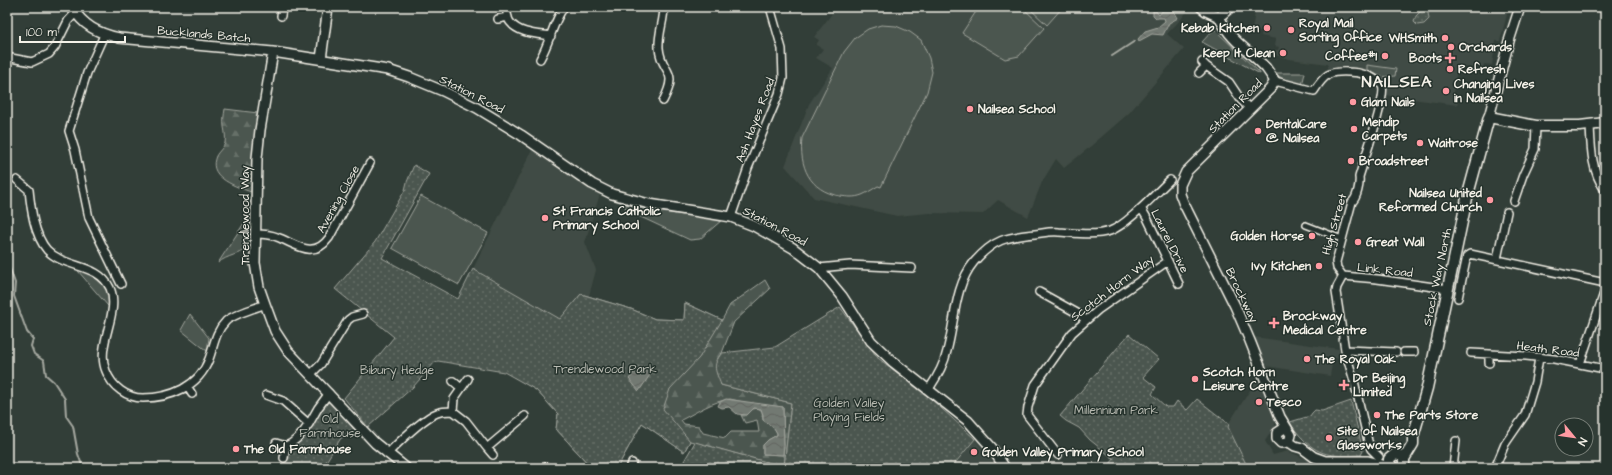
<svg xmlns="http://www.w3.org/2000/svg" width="1612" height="475" font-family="'Architects Daughter',sans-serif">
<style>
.built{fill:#404b44}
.grass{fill:#4c564f;stroke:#a0a49c}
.forest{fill:url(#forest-firs);stroke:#a0a49c;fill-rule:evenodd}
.park{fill:url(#park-dots);stroke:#a0a49c}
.water{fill:url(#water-waves);stroke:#a6a9a1}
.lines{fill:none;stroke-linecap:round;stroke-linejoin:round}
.stream{stroke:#a6a9a1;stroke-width:2}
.pedestrian-casing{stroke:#f4f1e8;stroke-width:8}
.minor-casing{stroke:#f4f1e8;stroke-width:10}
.tertiary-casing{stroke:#f4f1e8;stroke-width:12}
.secondary-casing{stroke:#f4f1e8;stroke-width:13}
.pedestrian{stroke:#26332d;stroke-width:5}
.minor{stroke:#26332d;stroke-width:7}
.tertiary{stroke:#26332d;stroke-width:9}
.secondary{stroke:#26332d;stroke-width:10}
.poi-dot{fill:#ff9aa2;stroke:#26332d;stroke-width:1.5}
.labels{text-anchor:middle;stroke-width:3;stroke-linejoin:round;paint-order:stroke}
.poi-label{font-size:12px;font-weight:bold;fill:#f4f1e8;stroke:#26332d;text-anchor:start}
.street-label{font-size:12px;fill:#f4f1e8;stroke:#26332d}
.park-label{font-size:12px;fill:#b9bbb2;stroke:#26332d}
.district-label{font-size:16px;font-weight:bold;letter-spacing:1px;fill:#f4f1e8;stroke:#26332d}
</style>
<defs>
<pattern id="forest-firs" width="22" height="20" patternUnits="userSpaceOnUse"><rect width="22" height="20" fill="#4c564f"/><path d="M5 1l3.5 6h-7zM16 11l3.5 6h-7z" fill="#666f68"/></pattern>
<pattern id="park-dots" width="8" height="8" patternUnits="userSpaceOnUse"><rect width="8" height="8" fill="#4c564f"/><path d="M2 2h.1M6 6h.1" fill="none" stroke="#666f68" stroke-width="1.8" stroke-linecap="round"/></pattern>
<pattern id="water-waves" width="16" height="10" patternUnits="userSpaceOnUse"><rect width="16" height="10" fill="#727972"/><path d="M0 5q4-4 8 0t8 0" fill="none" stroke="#60635e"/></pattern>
</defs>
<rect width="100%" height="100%" fill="#323e38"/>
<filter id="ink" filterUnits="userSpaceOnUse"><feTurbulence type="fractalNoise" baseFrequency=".025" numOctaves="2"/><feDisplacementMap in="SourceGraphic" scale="8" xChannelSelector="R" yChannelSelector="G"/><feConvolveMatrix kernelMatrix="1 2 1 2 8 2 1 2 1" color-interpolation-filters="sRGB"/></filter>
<g filter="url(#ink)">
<path class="built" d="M837,7H1190L1182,18L1167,34L1184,49L1129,113L1091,146L1064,168L1056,159L1042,182L1028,217L998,200L983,214L929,213L897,216L814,198L785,166L809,104L833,68L816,58L823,49L816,45L819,40L814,37Z
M1253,7H1509L1500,41H1496L1492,65L1484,64L1483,69L1457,66L1453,100L1458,101L1457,105L1390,96L1386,94L1385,86L1360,70H1328V64L1289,59L1275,55L1276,50H1278L1279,47L1275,46L1276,39L1261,36L1262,31L1252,29L1255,13H1252Z
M532,150L600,194L585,242L596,270L589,296L581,294L560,319L473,269Z
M1254,337L1339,349L1341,359L1333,358L1330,376L1266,366Z
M1258,378L1275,419V426L1265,441L1273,455L1288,451L1326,468H1245L1225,429Z
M975,439L994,464L995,468H951Z"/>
<path class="grass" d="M979,7H1022L1044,28L1019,56L1005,59L962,33Z
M1028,7H1063L1047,25Z
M881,25L896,26L910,32L921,40L929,58L932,72L927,92L881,187L878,186C873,189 867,193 862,195C854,198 848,197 840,196C809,191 799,166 802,138L844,52L855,38L868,29Z
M1214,29L1260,73V74L1202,42Z
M1367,65L1396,69L1395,76C1384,77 1377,77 1367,73Z
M1275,73H1305L1302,85L1283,79Z
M421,196L488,233L459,285L392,248Z
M626,204L646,210L722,220L700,239L690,240L630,212L625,208Z
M249,214L250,222L249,247C240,255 227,255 218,263L248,217Z
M78,269C83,271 89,273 94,275C103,280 112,295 108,306L78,271Z
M190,314L209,338L207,351L181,330Z"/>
<path class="forest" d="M225,109L258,113L251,192C237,187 209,178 215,159C216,153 223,149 225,143C226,137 225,133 224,127C223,121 224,115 225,109Z
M765,280L770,289L734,322L722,353L716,360L721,385L791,403L784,467L690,441L684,452L642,423L617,468H592L556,429L558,414L536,390L516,378L581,294L631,309L655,319L684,320L685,303L722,320L730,305ZM730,399L757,405L783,407L784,445L783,455L763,454V445L768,440L777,435V433L774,427L763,420L762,411L758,408L753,409L747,415H741L745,423L757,420L759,432H731L725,438L703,433L699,426L684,424L681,420C697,412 713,401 730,399Z"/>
<path class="park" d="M1423,9L1428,13L1429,19L1424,24L1417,25L1414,22L1416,16Z
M414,165L429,174L382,258L458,299L473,269L560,319L581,294L631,309L655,319L684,320L685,303L722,320L699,358L670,389L663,409L690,441L684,452L642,423L617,468H592L556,429L558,414L536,390L504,372L438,361L435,362L413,387L368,427L344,398L394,337L335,289L375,242L405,190L407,182Z
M840,307L878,358L930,398L975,439L951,468H680L695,442L784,467L791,403L721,385C716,371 711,366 722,353L775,347Z
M1129,334L1159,359L1143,377L1156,387L1152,394L1166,407H1173L1177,401L1187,410L1197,399L1229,424L1228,427L1248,468H1107L1114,459L1090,440L1079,428L1066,421L1060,416Z
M1351,401L1363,451L1361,455C1337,456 1321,458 1303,439C1298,434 1293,428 1290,422L1310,416L1312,413L1315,410L1322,411Z
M328,402L333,403L356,432L341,438L322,468H283L290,449L306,435L323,404Z"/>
<path class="water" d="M1153,7H1157L1155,10L1159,15L1163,10L1170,7L1174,11L1178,18L1169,23L1163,35L1152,34L1139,41L1138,39L1145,31L1158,27L1165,21L1164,18H1156L1153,15Z
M639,367C645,367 649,368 652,372L639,391L629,379L634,372Z
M726,399L783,407L784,445L783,455L763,454V445L768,440L777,435V433L774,428L763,420V415L761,409L754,408L747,415L737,414L729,407L722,408L718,406L720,402Z"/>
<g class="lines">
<path class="stream" d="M1112,56L1135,41
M7,267L10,269L15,283L14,296L27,332L33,339L31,346L34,354L44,361L46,375L54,382L65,399L66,416L73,426L78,454L83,468"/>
<g class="pedestrian-casing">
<path id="pedestrian" d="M1306,225L1342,239"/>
</g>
<g class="minor-casing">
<path id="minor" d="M506,7C507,12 507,18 510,22C519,34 538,34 551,36
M281,16L282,7
M498,19L508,17
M104,35L87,73L69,131L75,150L89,218L121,284
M11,58L32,62L49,54L55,47L68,21L81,7
M540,59C550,42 553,22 564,7
M1206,66L1229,82L1241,100L1250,109
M1199,73L1206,66L1202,62
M1275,81L1314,91C1325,74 1329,71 1349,72C1359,72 1376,76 1382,86C1387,95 1363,163 1359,177C1360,184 1357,198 1352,202L1336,262L1337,268L1343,276
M663,101C680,68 661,74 659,48C658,34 664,21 664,7
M1590,125C1591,147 1591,171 1605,190
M17,180L29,190C31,209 34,235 47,250C65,269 98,263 110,288C121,313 95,345 106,371C112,387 127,398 143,398C170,398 199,387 209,359C214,346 215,332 226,321C234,314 254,309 265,304
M1514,201L1523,175L1535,149L1536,126
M1141,208L1147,218L1179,284
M731,217L748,168L779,94L783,78L782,49L770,7
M255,234C262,234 270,234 277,237C296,244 313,260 329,238L370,163
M1497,259L1507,212
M819,268L850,265L912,268
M1343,276L1337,287L1336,292L1345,350L1354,381L1368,441L1371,449L1379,457
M1343,276L1377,279L1448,289
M1039,292L1077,313L1086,320
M1458,298L1467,256L1470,254L1605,283
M1345,350L1396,352
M1404,352H1414
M1471,353L1526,356L1554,359L1605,369
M1489,354V363
M1580,364L1605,290
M310,375L321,364L348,320L352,317L363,314
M453,381L461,388
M187,386L192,394
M929,389C937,377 944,365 947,351C955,323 954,286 974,262C994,239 1006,237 1035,234C1043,233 1051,231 1059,232C1075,233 1094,236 1110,231C1127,225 1156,193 1170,180
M266,395L283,401L309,424L318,408L329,393
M453,411L454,399L468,379
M276,443L286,446C296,442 303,433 309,424
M487,448L493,455
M387,454C398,443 423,418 437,413C442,411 447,411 453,411L466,421L487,448L525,416
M1058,455L1027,415L1028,407L1035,385L1072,333L1098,310L1168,261
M284,458L286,446
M546,467L548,468
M630,468L632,463
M1453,468L1456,441
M1495,468L1505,444L1525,415L1535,382L1539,358"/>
</g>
<g class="tertiary-casing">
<path id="tertiary" d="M72,7C83,26 98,33 119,38L273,52L388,70L409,77L443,91L477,108L521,135L592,184L612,194L649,204L731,217L754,226L793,248L819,268L842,296L871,341L893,362L968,421L992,448L1005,468
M1201,7L1206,11L1219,17C1232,43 1248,49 1266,68C1269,72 1272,77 1275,81L1270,89L1186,172L1180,185V194L1183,202L1235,306L1250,341L1280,417L1291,435L1289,442L1281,443L1277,439V433L1283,429H1287
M1219,17L1231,7
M273,52L260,130L257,158L255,263L259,287L265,304L275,331L288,351L375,443L406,468
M321,59L328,7
M1489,117L1509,41L1520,7
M1289,442L1295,446L1302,448L1314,457L1325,461H1368L1390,467"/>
</g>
<g class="secondary-casing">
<path id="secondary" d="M1404,459L1413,444V437L1427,388L1467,198L1489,117L1536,126H1580L1605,123
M1393,468L1389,463V459L1395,454L1402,456L1404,459V468"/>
</g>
<use href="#pedestrian" class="pedestrian"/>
<use href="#minor" class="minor"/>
<use href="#tertiary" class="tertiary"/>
<use href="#secondary" class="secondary"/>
</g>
</g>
<g class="poi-dot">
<circle cx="1267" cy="28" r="4"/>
<circle cx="1291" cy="30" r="4"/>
<circle cx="1445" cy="38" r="4"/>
<circle cx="1451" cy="47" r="4"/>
<circle cx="1283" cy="53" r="4"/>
<circle cx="1385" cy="56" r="4"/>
<path d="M1448 52h4v4h4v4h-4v4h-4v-4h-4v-4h4z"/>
<circle cx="1450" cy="69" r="4"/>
<circle cx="1446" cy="91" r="4"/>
<circle cx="1353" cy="102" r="4"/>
<circle cx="970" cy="109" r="4"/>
<circle cx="1354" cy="129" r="4"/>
<circle cx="1258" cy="131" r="4"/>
<circle cx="1420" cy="143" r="4"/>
<circle cx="1351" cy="161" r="4"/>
<circle cx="1490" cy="200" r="4"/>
<circle cx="545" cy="218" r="4"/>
<circle cx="1312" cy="236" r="4"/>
<circle cx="1358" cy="242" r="4"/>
<circle cx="1319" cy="266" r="4"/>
<path d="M1272 317h4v4h4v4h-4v4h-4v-4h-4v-4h4z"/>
<circle cx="1307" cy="359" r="4"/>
<circle cx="1195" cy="379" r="4"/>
<path d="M1342 379h4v4h4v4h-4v4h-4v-4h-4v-4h4z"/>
<circle cx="1259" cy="402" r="4"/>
<circle cx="1377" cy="415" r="4"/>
<circle cx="1329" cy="438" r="4"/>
<circle cx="236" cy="449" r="4"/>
<circle cx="974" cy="452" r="4"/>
</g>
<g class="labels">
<g class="poi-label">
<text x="1299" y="27">Royal Mail<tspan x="1299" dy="14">Sorting Office</tspan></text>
<text x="1259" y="32" text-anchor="end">Kebab Kitchen</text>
<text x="1437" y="42" text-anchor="end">WHSmith</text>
<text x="1459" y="51">Orchards</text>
<text x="1275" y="57" text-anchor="end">Keep It Clean</text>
<text x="1377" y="60" text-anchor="end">Coffee#1</text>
<text x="1442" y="62" text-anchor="end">Boots</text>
<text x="1458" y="73">Refresh</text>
<text x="1454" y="88">Changing Lives<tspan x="1454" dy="14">in Nailsea</tspan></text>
<text x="1361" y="106">Glam Nails</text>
<text x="978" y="113">Nailsea School</text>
<text x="1362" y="126">Mendip<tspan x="1362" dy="14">Carpets</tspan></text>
<text x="1266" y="128">DentalCare<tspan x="1266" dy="14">@ Nailsea</tspan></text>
<text x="1428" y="147">Waitrose</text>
<text x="1359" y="165">Broadstreet</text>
<text x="1482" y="197" text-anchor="end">Nailsea United<tspan x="1482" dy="14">Reformed Church</tspan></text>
<text x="553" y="215">St Francis Catholic<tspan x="553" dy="14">Primary School</tspan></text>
<text x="1304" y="240" text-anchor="end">Golden Horse</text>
<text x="1366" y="246">Great Wall</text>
<text x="1311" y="270" text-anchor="end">Ivy Kitchen</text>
<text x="1283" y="320">Brockway<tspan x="1283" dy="14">Medical Centre</tspan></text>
<text x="1315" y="363">The Royal Oak</text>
<text x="1203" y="376">Scotch Horn<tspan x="1203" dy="14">Leisure Centre</tspan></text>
<text x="1353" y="382">Dr Beijing<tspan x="1353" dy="14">Limited</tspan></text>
<text x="1267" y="406">Tesco</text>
<text x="1385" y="419">The Parts Store</text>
<text x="1337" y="435">Site of Nailsea<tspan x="1337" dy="14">Glassworks</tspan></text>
<text x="244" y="453">The Old Farmhouse</text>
<text x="982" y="456">Golden Valley Primary School</text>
</g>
<g class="street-label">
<text transform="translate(204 34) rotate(5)" y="4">Bucklands Batch</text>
<text transform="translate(472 94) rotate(27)" y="4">Station Road</text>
<text transform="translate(1235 106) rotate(-45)" y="4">Station Road</text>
<text transform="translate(755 120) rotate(-69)" y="4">Ash Hayes Road</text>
<text transform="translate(338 199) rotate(-61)" y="4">Avening Close</text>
<text transform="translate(245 215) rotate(-90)" y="4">Trendlewood Way</text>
<text transform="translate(1334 224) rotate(-74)" y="4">High Street</text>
<text transform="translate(775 226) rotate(28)" y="4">Station Road</text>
<text transform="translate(1170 241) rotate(63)" y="4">Laurel Drive</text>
<text transform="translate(1385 270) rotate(6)" y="4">Link Road</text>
<text transform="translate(1437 277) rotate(-78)" y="4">Stock Way North</text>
<text transform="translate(1112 288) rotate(-37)" y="4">Scotch Horn Way</text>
<text transform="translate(1242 295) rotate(64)" y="4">Brockway</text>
<text transform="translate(1548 349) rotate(7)" y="4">Heath Road</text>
</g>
<g class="park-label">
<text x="605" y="373">Trendlewood Park</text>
<text x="397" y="374">Bibury Hedge</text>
<text x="849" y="407">Golden Valley<tspan x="849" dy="14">Playing Fields</tspan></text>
<text x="1116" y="414">Millennium Park</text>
<text x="330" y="423">Old<tspan x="330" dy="14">Farmhouse</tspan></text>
</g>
<g class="district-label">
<text x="1397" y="87">NAILSEA</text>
</g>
</g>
<rect width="1612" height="475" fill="none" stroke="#26332d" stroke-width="24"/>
<rect x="12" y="12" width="1588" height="451" fill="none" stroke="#f4f1e8" stroke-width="1.5" filter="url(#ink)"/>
<g transform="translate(1574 437) rotate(119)"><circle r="19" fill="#26332d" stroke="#787f78"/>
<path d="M0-3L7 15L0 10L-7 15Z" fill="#ff9aa2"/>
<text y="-6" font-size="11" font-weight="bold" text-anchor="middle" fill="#f4f1e8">N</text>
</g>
<path d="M20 36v6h105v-6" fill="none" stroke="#f4f1e8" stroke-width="2"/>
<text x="26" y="36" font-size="12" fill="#f4f1e8" stroke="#26332d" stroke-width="3" paint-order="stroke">100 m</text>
</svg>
